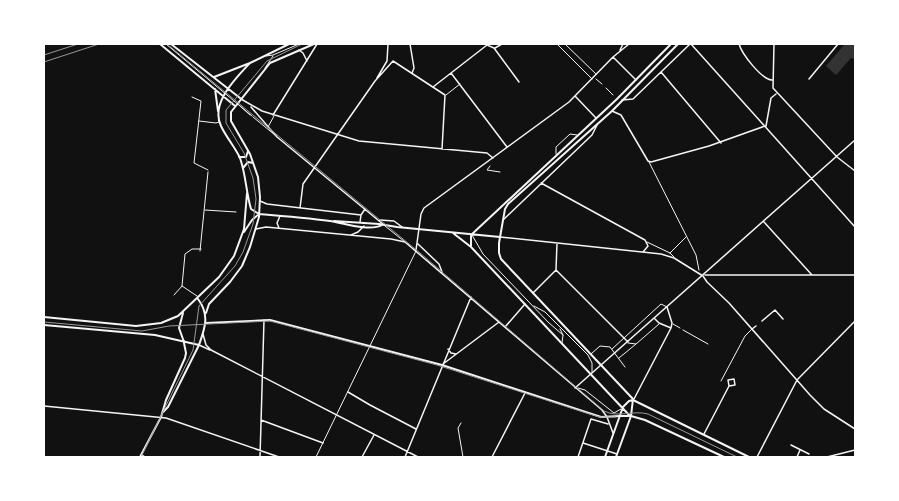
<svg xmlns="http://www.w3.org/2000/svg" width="899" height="501" font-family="'Alegreya Sans',sans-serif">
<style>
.water{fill:#333}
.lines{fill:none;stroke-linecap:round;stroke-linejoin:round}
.service{stroke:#f5f5f5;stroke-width:1}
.pedestrian{stroke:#f5f5f5;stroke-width:1}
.minor{stroke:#f5f5f5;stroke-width:1.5}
.tertiary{stroke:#f5f5f5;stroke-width:2}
.secondary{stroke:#f5f5f5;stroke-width:2}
.tram{stroke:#9a9a9a;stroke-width:1}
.rail{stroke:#9a9a9a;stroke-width:1}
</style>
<rect width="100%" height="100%" fill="#111"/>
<path class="water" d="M845,44H855V57L853,59L851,58L836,75L826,66Z"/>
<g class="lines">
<path class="service" d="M166,44L252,116
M266,56L273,55L299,44
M265,68L273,56
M192,97L201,101L194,163L208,170
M239,105L250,115
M253,117L275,135
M199,121L216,123L219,122
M556,154V147L570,134L577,135
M385,226L405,242
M472,235L483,254L549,323L563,335
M182,286L197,296
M174,295L182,286L185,254L192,249H201
M534,306L545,312L588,355L592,363V372
M673,324L680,328
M560,329L563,335L562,343
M683,330L708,344
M628,343L636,344L659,324
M612,349L661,304L667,307
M591,354L600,346L610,347L625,367
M578,388L585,390L614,413L621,409
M461,423L458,428L463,457"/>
<path class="pedestrian" d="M557,44L592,79
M565,44L596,74
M596,79L602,84
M606,88L613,95
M446,95L460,84
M268,127L274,116
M649,162L696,255L699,270
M490,166L487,170L500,172
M205,210L236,212
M647,242L670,253L674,257
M200,251L208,172
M670,253L686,237
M619,358L636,344
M721,381L745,336L752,329
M316,457L416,251"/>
<path class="minor" d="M410,44L414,68L412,73
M691,44L855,227
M739,44C742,54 761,79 772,80
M774,44L773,88L837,157L855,171
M495,48L502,44
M299,50L303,53L307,61
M620,50L623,44
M613,57L636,80
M661,72L721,143
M451,73L507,147
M377,78L387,61L388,44
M809,79L838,44
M433,87L487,45L494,48L519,82
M575,96L596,118
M241,99L262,111L359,141L487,153L493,158
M622,100L633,99L690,44
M251,107L277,137L384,225
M612,111L621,115L648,161L651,162L709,146L765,126
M273,115L317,44
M766,126L771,98L776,94
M541,183L645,240L648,246L643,252
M260,201L267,204L361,215
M300,208L303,184L375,81L393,61L445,95L442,149
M380,220L394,221L402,227
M503,220L592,135L597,125
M360,222L361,215L365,209
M764,222L812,275
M279,228L277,223L280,216
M256,229L266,227L391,239L405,242L602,410L607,417L613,433
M351,235L358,232L364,226
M500,237L661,254L674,258L703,276
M418,244L439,264L442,272
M416,250L421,214L424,208L569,102L613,57L629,44
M556,270L628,342
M705,275H855
M703,276L707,282L729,303L810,395L824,409L855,429
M533,293L556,270L557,243
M655,319L659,323L671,328
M762,321L775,310L783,319
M505,327L525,304
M752,329L756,326
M203,334L206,345L211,350L418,457
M199,345L210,350
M448,349L451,353L456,354
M443,364L499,322
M575,388L855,140
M348,392L370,405L416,429
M634,399L671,328L672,323L667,307
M44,406L166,418L279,457
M261,420L323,443
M704,434L729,386L728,380L734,379L735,385L729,386
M583,443L617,454
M791,445L809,454
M142,455L145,457
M260,457L264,320
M362,457L374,435
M405,457L471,297
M492,457L525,393
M578,457L591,419L608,424
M757,457L797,380L855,321
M797,457L800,450
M827,457L855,450"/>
<path class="tertiary" d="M206,323L270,320L442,365L601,417L620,416
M633,400L749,457
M163,412L168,407L199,345
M631,416L645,420L724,457
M140,457L161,417L166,400L185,358L186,353L184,343"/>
<path class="secondary" d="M160,44L235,106
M171,44L240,98
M250,63C236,78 210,103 221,126C226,137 235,147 240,158C246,175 246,192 251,209L259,214C283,216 307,218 330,221C343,223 370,232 382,225
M214,77L250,63L289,44
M215,89L218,111
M239,157H246L248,151
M243,168L248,162L253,163
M334,221L379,224L397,227L500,237
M244,232L252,220L259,214
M453,233L471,247L630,416
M471,235L617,99L671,44
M471,247V235
M183,313L179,328L184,342
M206,313L209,304L230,282L242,266L250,247L259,217L260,197L258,177L250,154L231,121V112L270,63L314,44
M44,317L136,326L161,323L178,316L219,277L234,256L244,229L247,193
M44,325L155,335L199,345C205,328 210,315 198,299
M620,416H631
M605,457L623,407L629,401L633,400
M616,457L631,416L633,399L501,259L499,253V243L505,209L508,204L612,111L678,44"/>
<path class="tram" d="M167,44L420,253L604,411C617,418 634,410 648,414L737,457
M44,322L142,331L169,326L270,321L437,365L599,417H616
M141,457L193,350L199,306L235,266L243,252L253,224L256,199L253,178L244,153L226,123V110L267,61L302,44"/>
<path class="rail" d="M44,55L78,44
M44,62L99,44"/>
</g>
<rect width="899" height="501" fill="none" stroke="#ffffff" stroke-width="90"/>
</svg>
